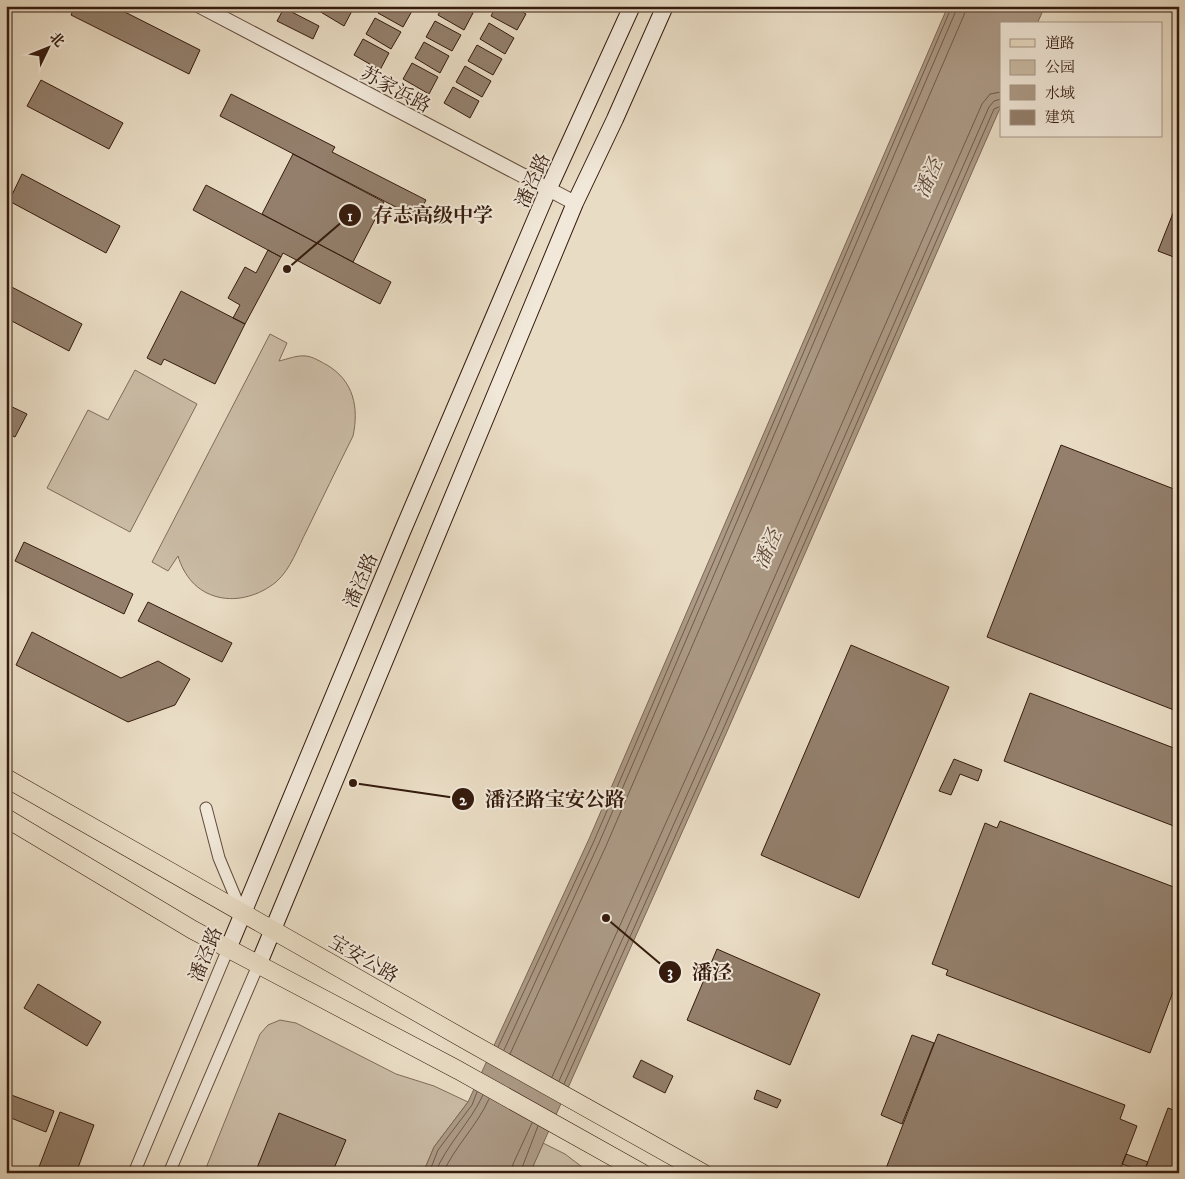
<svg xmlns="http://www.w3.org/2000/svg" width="1185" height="1179" font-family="'IM FELL DW Pica','Noto Serif SC',serif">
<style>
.green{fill:#cabba5;stroke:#806b59}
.water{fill:#ac9a86;stroke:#7c6756}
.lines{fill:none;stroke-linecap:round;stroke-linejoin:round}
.shore{stroke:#705a4a;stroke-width:1}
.building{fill:#937f6c;stroke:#351b0d}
.minor-casing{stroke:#624b3b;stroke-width:13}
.tertiary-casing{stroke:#624b3b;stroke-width:16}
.secondary-casing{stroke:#351b0d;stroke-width:18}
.primary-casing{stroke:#351b0d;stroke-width:19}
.minor{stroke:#f1e8d9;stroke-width:11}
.tertiary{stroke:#f1e8d9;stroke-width:14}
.secondary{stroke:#f1e8d9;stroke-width:16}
.primary{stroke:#e9dcc4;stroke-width:18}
.labels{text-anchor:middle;stroke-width:4;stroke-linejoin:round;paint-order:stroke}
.street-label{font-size:19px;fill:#351b0d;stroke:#f1e8d9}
.water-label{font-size:20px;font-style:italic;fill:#5f4737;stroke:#f1e8d9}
.leader{fill:none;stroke:#351b0d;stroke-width:2}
.callout-dot{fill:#351b0d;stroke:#f1e8d9;stroke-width:2}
.mark-label{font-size:15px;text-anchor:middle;font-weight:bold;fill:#fff}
.callout-label{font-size:20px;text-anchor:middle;font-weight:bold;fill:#351b0d;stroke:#f1e8d9;stroke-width:4;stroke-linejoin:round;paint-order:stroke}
</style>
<rect width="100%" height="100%" fill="#e9dcc4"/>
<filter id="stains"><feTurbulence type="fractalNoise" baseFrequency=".004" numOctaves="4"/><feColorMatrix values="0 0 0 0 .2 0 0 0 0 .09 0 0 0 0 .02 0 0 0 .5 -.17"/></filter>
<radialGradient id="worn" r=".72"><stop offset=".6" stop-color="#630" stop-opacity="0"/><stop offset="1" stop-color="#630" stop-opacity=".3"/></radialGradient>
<path class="green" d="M270,334L287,343L279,361C288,359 297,355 306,356C314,357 321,362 327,365C354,381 359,408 353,436C337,468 322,499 307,530C298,547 291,569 276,582C260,595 238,602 218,597C197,592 184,576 178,556L168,571L152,562Z
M135,370L197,404L130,532L47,488L88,410L108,420Z
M280,1020L296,1023L396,1074L434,1086L468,1102L434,1147L423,1173H204L260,1034L268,1025Z
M543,1143L565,1154L590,1173H530Z"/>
<path class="water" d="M948,6H1045L1037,24H1001V106L725,736L530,1173H423L434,1147L468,1102L589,839Z"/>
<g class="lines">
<path class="shore" d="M498,1047L594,841L952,6
M504,1050L599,843L958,6
M510,1054L606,846L964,15L966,6
M552,1077L708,729L982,104L990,94L1001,92
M559,1081L715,732L989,107L994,101L1001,99
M564,1084L721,734L994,109L1001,106
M429,1173L438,1150L472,1105L477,1092
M435,1173C447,1144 470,1123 483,1095
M443,1173C455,1146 477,1126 489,1099
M512,1173L513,1164L532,1123
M520,1173L538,1126"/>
</g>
<path class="building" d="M75,6H113L200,50L189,74L71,15Z
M322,6H348L353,9L344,26L319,11Z
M381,6H405L412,11L403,27L378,13Z
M443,6H460L473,13L464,30L438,15Z
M496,6H513L526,14L517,30L491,16Z
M284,8L319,26L313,39L277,21Z
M375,18L401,32L391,49L366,34Z
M435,21L461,35L452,51L426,37Z
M489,23L514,38L505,54L480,39Z
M363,39L389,53L380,70L354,55Z
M424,42L449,56L440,73L415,58Z
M477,45L502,59L493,75L468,61Z
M412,63L438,77L429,94L403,79Z
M465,66L491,81L482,97L456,82Z
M41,80L123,123L109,149L27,106Z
M453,87L479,101L470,118L444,103Z
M231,94L335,147L332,152L426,200L417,218L220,116Z
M293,154L384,202L353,262L262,214Z
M22,174L120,226L106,253L9,201Z
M206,185L391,282L380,304L283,253L281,257L193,210Z
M1179,198V259L1158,251Z
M268,250L281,257L245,324L233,318L240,305L228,298L245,267L256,273Z
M6,284L82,324L69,351L6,318Z
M181,291L245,324L215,384L164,359L161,365L147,358Z
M6,404L27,414L15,437L6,433Z
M1061,445L1179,491V712L987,637Z
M24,542L133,594L124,614L15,561Z
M148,602L232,643L222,662L138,621Z
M32,632L121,678L158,661L190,679L175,705L128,722L16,665Z
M851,645L949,687L859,898L761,855Z
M1030,693L1179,750V828L1004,761Z
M954,759L982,770L978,781L960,774L951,795L939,791Z
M1000,821L1179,889V976L1150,1053L946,975L948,970L932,964L985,823L997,828Z
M717,949L820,994L790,1065L687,1020Z
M38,984L101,1022L87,1046L24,1008Z
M938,1034L1125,1105L1120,1119L1137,1126L1119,1173H890L885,1171Z
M912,1035L934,1043L902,1124L881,1115Z
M641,1060L673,1076L665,1093L633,1077Z
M757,1090L781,1100L777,1108L754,1099Z
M6,1093L54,1111L46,1132L6,1116Z
M1168,1108L1179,1112V1173H1147L1144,1172Z
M60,1112L94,1125L76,1173H53L39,1167Z
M279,1113L346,1140L332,1173H255Z
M1126,1154L1148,1162L1144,1172L1122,1164Z"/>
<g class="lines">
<g class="minor-casing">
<path id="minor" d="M206,808L219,858L242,913
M134,1173L228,949
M169,1173L259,963"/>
</g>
<g class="tertiary-casing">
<path id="tertiary" d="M200,6L575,203"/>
</g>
<g class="secondary-casing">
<path id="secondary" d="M228,949L402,532L548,190L632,6
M259,963L575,203L615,119L665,6"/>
</g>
<g class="primary-casing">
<path id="primary" d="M6,778L471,1043L703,1173
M6,818L193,930L458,1070L642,1173"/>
</g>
<use href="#minor" class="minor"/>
<use href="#tertiary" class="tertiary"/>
<use href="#secondary" class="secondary"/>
<use href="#primary" class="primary"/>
</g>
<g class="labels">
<g class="street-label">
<text transform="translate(396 89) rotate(28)" y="7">苏家浜路</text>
<text transform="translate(532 180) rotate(-66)" y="7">潘泾路</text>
<text transform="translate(360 580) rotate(-67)" y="7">潘泾路</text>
<text transform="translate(205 954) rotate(-68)" y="7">潘泾路</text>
<text transform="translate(364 958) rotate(30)" y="7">宝安公路</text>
</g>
<g class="water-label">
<text transform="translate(928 178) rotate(-66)" y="7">潘泾</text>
<text transform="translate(767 549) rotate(-66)" y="7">潘泾</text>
</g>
</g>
<path class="leader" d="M287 269L350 215M353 783L463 799M606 918L670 972"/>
<g class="callout-dot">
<circle cx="287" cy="269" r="5"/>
<circle cx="353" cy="783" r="5"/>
<circle cx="606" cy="918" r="5"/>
<circle cx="350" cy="215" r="12"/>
<circle cx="463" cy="799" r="12"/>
<circle cx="670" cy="972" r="12"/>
</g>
<g class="mark-label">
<text x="350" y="221">1</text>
<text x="463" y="805">2</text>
<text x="670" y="977">3</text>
</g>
<g class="callout-label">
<text x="433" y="222">存志高级中学</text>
<text x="555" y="806">潘泾路宝安公路</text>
<text x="712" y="979">潘泾</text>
</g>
<rect width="1185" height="1179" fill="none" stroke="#e9dcc4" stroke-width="25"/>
<rect x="8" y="8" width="1170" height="1164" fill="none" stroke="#351b0d" stroke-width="2.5"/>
<rect x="12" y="12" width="1160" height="1154" fill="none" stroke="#351b0d"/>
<rect x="1000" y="22" width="162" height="115" fill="#f1e8d9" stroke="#a69687"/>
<rect x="1010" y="39" width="25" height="8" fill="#e9dcc4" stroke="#a69687"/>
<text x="1045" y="48" font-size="15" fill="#351b0d">道路</text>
<rect x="1010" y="60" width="25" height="15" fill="#cabba5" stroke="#a69687"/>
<text x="1045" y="72" font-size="15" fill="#351b0d">公园</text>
<rect x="1010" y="85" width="25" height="15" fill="#ac9a86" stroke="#a69687"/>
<text x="1045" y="98" font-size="15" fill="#351b0d">水域</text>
<rect x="1010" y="110" width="25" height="15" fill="#937f6c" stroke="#a69687"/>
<text x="1045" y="122" font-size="15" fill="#351b0d">建筑</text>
<g transform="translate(48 48) rotate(47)" stroke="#f1e8d9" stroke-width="4" paint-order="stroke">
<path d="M0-4L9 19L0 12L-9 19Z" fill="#351b0d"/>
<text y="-8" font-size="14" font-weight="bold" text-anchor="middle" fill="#351b0d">北</text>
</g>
<rect width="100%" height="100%" filter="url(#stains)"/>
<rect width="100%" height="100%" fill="url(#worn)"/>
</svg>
